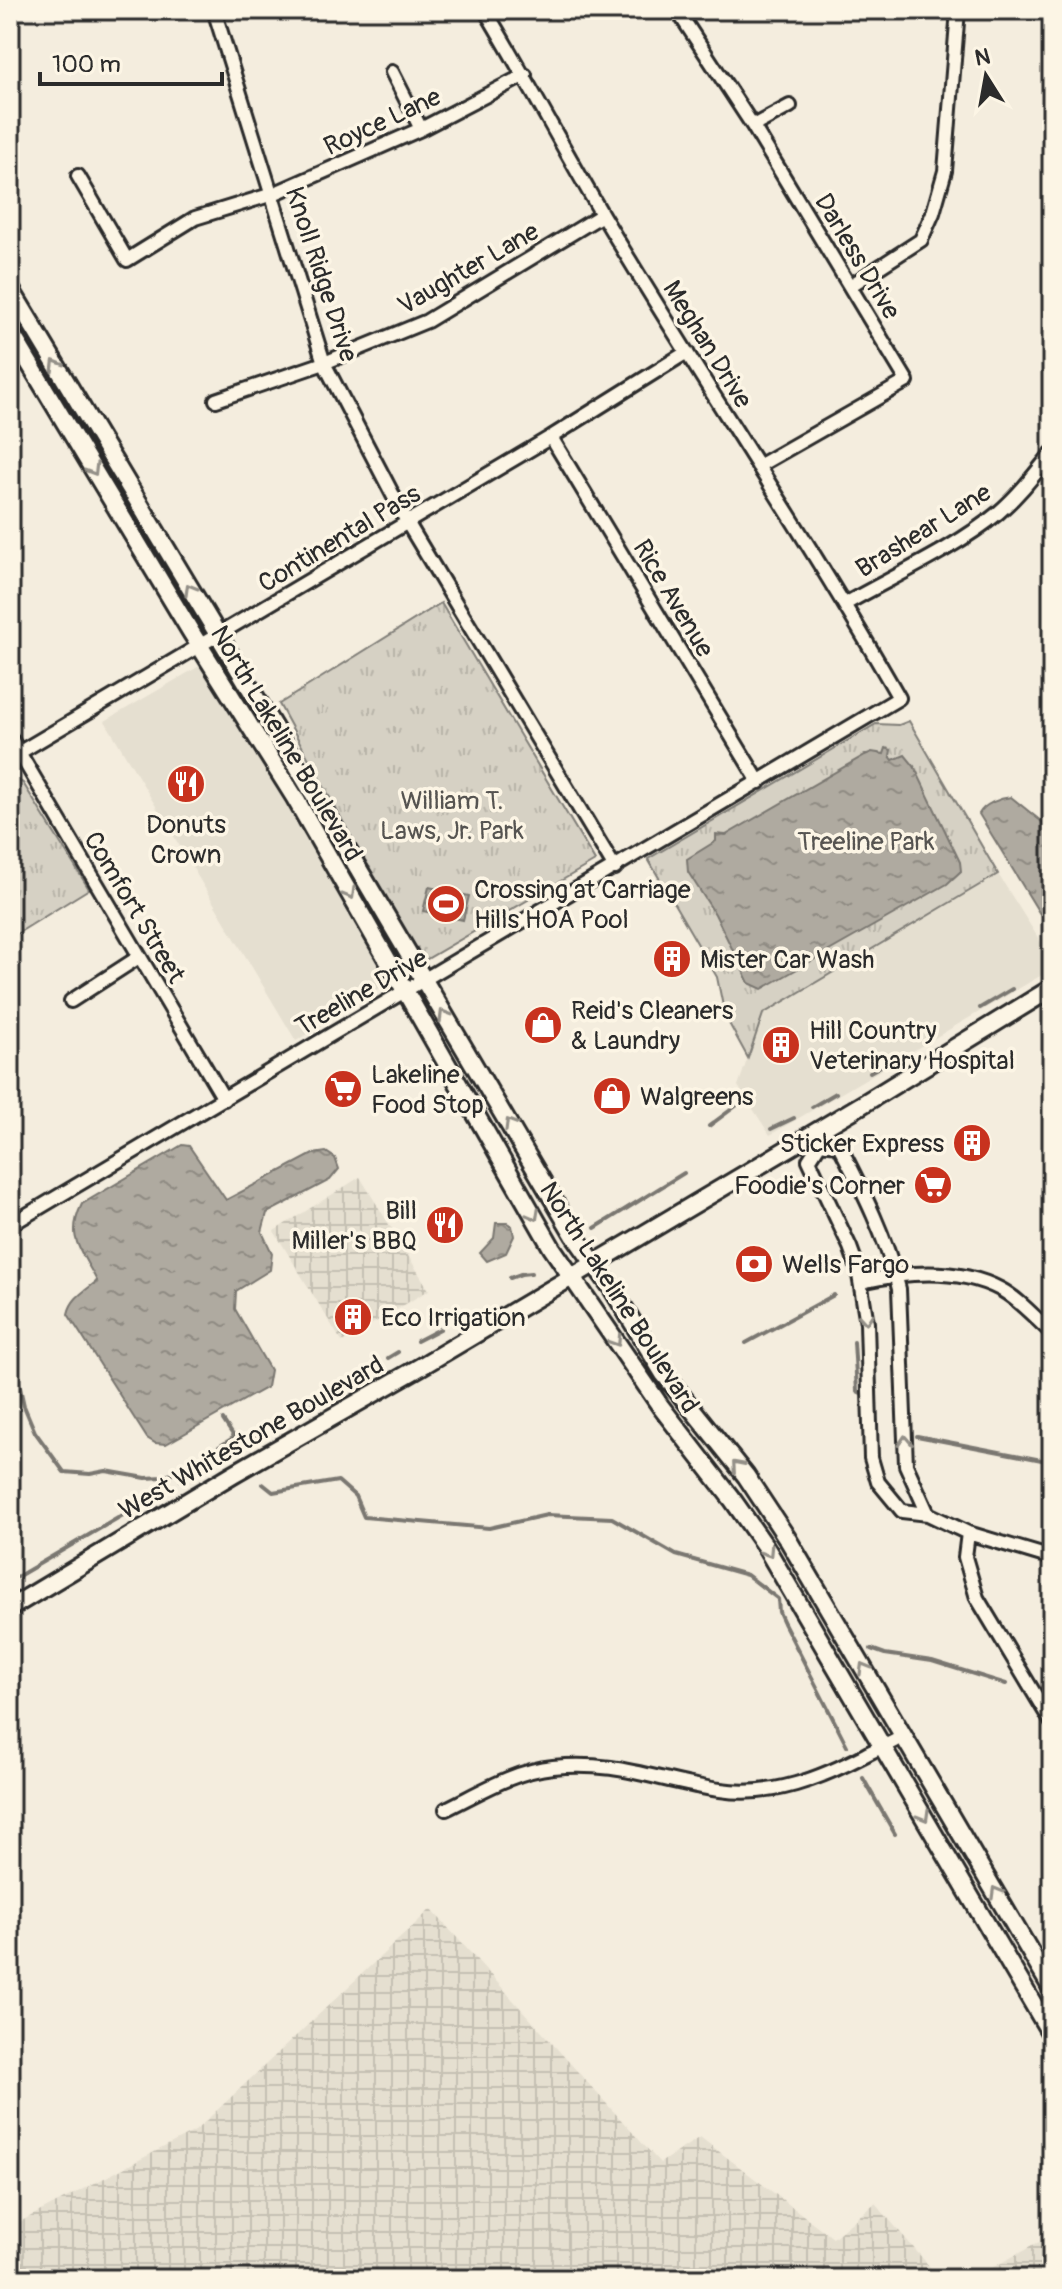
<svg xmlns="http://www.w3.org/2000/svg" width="1062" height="2289" font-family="Pangolin,sans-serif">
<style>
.built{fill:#e5dfd0}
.industrial{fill:url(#industrial-grid)}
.park{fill:url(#park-tufts);stroke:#807e78;stroke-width:2}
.water{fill:url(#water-ripples);stroke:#7a7771;stroke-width:2}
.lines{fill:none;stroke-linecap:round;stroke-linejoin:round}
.stream{stroke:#7a7771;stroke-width:4}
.minor-casing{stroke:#2b2b2b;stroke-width:18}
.major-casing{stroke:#2b2b2b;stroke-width:22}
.minor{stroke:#fcf5e5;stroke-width:12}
.major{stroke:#fcf5e5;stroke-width:16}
.oneway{stroke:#949088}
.labels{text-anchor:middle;stroke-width:7;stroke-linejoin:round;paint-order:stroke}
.street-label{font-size:26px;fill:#2b2b2b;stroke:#fcf5e5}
.park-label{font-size:26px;fill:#565451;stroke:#fcf5e5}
.poi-label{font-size:26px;fill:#2b2b2b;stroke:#fcf5e5;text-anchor:start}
</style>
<defs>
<pattern id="industrial-grid" width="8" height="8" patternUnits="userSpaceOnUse" patternTransform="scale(2)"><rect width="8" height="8" fill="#e5dfd0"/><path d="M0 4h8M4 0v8" fill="none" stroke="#c5c0b3"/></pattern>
<pattern id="park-tufts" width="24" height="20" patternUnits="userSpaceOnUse" patternTransform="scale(2)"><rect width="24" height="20" fill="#d6d1c4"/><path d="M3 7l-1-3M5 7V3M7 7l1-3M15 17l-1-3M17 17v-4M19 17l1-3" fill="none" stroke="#b8b4a9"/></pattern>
<pattern id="water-ripples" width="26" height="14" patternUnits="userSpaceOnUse" patternTransform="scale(2)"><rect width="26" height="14" fill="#afaaa0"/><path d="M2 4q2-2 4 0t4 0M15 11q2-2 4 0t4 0" fill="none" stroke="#8f8b83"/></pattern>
</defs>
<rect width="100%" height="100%" fill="#f4edde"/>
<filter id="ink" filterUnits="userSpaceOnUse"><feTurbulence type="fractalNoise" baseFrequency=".0125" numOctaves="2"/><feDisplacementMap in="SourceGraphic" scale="16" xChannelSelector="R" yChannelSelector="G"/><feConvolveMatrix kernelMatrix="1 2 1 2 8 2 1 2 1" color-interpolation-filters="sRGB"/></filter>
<g filter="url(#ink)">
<path class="built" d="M203,664L394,979L296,1041L105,721Z
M998,874L1052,960V969L770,1135L738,1086L763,1014Z"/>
<path class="industrial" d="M360,1177L429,1290L342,1342L274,1231Z
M431,1909L660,2163L700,2137L833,2238L875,2203L930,2267L935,2279H10V2227L195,2131Z
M1052,2235V2279H972Z"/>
<path class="park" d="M441,603L595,861L420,963L279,704Z
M909,721L998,874L763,1014L748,1058L725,1016L717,977L648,859L876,724L899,725Z
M10,776L23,783L89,889L10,938Z"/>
<path class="water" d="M886,748L891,750L890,756L893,760L905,755L914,766L960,862L961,871L947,884L762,989L749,983L715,914L688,872L687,859L716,841V834L726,835L865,755L872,752L884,754Z
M1011,797L1052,830L1051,916L1040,914L979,814C984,804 1000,798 1011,797Z
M429,887L469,896L463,920L423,911Z
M182,1145L189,1146L226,1200L313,1154L326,1152L335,1158L339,1169L330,1180L267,1213L262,1232L272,1253L270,1270L236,1291L235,1309L270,1370L267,1387L166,1444L155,1443L147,1438L68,1314C71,1298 85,1291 97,1281C82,1251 65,1238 82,1204Z
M496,1223H507L512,1226L514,1236L506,1253L487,1261L480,1253L494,1238Z"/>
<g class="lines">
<path class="stream" d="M980,1008L1012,989
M870,1072L900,1055
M812,1107L836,1093
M709,1126L748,1097
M771,1129L794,1118
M595,1228L684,1173
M510,1278L521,1274L531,1273
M417,1341L440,1329
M854,1342L857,1391L863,1394
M746,1343L834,1295
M10,1355L13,1356L24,1406L35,1432L64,1472L90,1474L106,1471L146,1478L163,1477L183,1470L233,1438
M388,1358L398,1352
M296,1412L371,1368
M223,1420L239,1444
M917,1436L1052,1462
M181,1480L266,1431
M263,1484L273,1492L338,1481L355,1496L364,1517L489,1528L547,1515L612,1518L676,1555L747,1575L778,1599L779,1612L784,1623L847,1746
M144,1503L164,1491
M10,1581L123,1515
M871,1649L885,1654L932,1661L1006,1684
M1044,1690L1052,1691
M863,1778L895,1834"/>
<g class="minor-casing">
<path id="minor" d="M214,10L324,363L407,522L615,868
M677,10L753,126L907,381L758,466
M392,72L421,129
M753,126L790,106
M78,176L127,260L195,218L273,194L421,129L525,75
M850,286L921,240L933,213L945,171L958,10
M216,400L324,363L427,321L602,215
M551,437L759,782
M845,604C894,576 956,548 998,513C1019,495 1035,474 1052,453
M10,737L224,1099
M10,758L551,437L687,352
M71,1001L139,957
M820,1143L809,1160L850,1247L858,1269L867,1323L871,1458L878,1482L902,1511L928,1514L968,1533L1052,1558
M820,1143L839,1145C863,1191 887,1239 899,1289L906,1465L928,1514
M10,1225L899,698C806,534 699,378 603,216C563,148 526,78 485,10
M861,1282C905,1272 958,1267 1000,1289C1019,1299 1036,1319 1052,1333
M968,1533L965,1557L977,1598L1052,1723
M446,1809C481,1792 514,1771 553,1767C618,1760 660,1782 720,1790C772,1798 821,1778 865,1755C878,1748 891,1744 903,1736"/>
</g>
<g class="major-casing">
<path id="major" d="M10,288L358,868L574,1235L613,1290L664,1374L746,1476L787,1538L1052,1989
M10,331L191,632L295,798L552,1248L661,1407L732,1499L765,1546L1052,2036
M10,1608L233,1474L420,1367L863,1104L1052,988"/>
</g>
<use href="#minor" class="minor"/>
<use href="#major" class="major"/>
</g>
<defs><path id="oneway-chevron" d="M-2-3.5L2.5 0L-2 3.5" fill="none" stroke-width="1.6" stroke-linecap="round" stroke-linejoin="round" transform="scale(2)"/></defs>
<g class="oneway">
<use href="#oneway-chevron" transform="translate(56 365) rotate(-121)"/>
<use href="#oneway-chevron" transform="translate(93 470) rotate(59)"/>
<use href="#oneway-chevron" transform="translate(190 589) rotate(-120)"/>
<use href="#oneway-chevron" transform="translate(350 894) rotate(60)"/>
<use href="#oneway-chevron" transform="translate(444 1015) rotate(-121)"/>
<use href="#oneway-chevron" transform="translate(510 1124) rotate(-121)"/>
<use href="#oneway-chevron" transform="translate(534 1215) rotate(61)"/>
<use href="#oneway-chevron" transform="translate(866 1319) rotate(85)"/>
<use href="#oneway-chevron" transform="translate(616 1341) rotate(57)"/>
<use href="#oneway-chevron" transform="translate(905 1441) rotate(-93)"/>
<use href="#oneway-chevron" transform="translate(737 1466) rotate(-131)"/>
<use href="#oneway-chevron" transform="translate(768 1552) rotate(58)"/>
<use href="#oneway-chevron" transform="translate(864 1668) rotate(-120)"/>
<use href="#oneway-chevron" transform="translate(924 1816) rotate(60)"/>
<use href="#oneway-chevron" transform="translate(996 1892) rotate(-120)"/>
</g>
</g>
<defs>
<g id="restaurant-disc" transform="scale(2)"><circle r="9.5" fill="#c8321e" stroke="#fcf5e5"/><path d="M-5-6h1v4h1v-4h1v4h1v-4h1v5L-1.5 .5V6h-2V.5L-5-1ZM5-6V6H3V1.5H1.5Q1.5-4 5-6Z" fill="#fff"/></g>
<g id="stadium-disc" transform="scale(2)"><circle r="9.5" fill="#c8321e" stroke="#fcf5e5"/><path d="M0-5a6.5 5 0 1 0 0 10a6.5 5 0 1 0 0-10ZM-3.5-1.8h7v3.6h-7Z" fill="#fff"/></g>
<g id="building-disc" transform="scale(2)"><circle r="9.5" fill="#c8321e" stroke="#fcf5e5"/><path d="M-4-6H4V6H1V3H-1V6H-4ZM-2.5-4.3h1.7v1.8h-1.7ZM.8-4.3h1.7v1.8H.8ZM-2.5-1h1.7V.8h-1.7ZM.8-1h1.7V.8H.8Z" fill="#fff"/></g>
<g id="shop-disc" transform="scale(2)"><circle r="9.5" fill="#c8321e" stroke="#fcf5e5"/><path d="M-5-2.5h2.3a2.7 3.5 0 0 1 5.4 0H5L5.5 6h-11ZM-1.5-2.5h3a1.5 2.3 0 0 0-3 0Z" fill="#fff"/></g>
<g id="supermarket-disc" transform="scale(2)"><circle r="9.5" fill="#c8321e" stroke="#fcf5e5"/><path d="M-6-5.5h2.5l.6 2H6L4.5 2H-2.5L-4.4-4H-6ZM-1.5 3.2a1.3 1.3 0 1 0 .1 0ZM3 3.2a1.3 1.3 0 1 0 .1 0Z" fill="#fff"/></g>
<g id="bank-disc" transform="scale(2)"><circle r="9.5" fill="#c8321e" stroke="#fcf5e5"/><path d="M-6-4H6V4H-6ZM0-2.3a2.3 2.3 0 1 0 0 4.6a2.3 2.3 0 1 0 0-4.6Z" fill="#fff"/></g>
</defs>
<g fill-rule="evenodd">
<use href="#restaurant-disc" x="186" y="784"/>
<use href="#stadium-disc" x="446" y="904"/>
<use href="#building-disc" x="672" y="959"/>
<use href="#shop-disc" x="543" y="1025"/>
<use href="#building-disc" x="781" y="1045"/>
<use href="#supermarket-disc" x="343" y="1089"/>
<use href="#shop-disc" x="612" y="1096"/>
<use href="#building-disc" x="972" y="1143"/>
<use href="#supermarket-disc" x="933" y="1185"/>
<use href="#restaurant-disc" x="445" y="1225"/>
<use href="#bank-disc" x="754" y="1264"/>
<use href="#building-disc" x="353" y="1317"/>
</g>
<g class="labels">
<g class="street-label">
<text transform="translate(382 121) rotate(-25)" y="9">Royce Lane</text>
<text transform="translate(858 256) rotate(59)" y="9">Darless Drive</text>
<text transform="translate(468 268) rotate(-30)" y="9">Vaughter Lane</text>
<text transform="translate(322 274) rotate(72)" y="9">Knoll Ridge Drive</text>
<text transform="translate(708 344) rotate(58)" y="9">Meghan Drive</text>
<text transform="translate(923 530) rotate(-32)" y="9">Brashear Lane</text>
<text transform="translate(339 538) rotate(-31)" y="9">Continental Pass</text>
<text transform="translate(674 598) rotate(59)" y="9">Rice Avenue</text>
<text transform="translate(287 743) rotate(59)" y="9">North Lakeline Boulevard</text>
<text transform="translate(135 907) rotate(59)" y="9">Comfort Street</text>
<text transform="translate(361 992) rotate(-30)" y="9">Treeline Drive</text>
<text transform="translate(620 1297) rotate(57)" y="9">North Lakeline Boulevard</text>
<text transform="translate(251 1437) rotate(-30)" y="9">West Whitestone Boulevard</text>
</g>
<g class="park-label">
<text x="452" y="809">William T.<tspan x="452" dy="30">Laws, Jr. Park</tspan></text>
<text x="866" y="850">Treeline Park</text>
</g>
<g class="poi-label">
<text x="186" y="833" text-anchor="middle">Donuts<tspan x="186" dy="30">Crown</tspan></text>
<text x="474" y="898">Crossing at Carriage<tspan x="474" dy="30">Hills HOA Pool</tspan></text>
<text x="700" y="968">Mister Car Wash</text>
<text x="571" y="1019">Reid's Cleaners<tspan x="571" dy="30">&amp; Laundry</tspan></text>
<text x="809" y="1039">Hill Country<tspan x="809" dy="30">Veterinary Hospital</tspan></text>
<text x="371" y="1083">Lakeline<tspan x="371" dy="30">Food Stop</tspan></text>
<text x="640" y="1105">Walgreens</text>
<text x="944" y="1152" text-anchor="end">Sticker Express</text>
<text x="905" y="1194" text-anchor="end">Foodie's Corner</text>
<text x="417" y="1219" text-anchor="end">Bill<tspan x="417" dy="30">Miller's BBQ</tspan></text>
<text x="782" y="1273">Wells Fargo</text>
<text x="381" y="1326">Eco Irrigation</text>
</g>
</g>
<rect width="1062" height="2289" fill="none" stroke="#fcf5e5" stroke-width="40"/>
<rect x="20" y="20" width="1022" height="2249" fill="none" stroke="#2b2b2b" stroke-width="3" filter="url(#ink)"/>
<g transform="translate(986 76) rotate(349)" stroke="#fcf5e5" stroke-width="6" paint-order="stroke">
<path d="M0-6L14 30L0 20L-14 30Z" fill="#2b2b2b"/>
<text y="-12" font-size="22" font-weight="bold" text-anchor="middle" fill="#2b2b2b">N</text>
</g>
<path d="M40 72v12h182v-12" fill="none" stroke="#2b2b2b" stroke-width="4"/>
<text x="52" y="72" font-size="24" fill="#2b2b2b" stroke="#fcf5e5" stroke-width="6" paint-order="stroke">100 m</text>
</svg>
